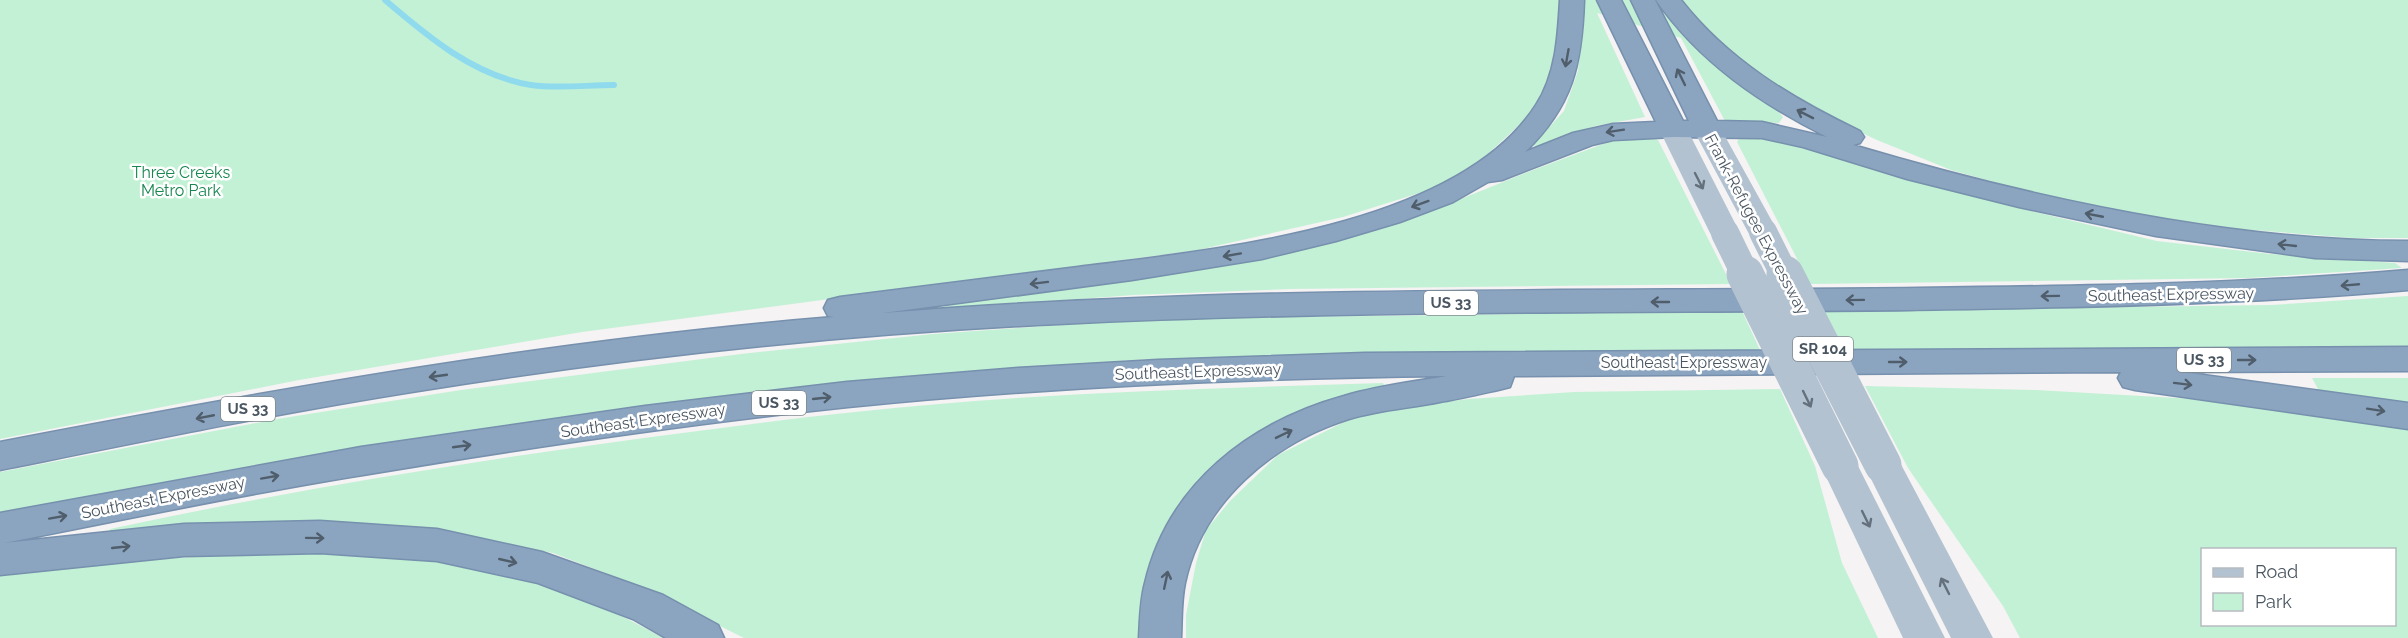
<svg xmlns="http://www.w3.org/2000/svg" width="2408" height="638" font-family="Raleway,sans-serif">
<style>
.green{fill:#c3f1d5;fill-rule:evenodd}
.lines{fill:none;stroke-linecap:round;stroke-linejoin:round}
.stream{stroke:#90daee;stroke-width:6}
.highway-casing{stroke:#7690ad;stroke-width:3}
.major{fill:#b3c2d1;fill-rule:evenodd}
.highway{fill:#8ba5c1;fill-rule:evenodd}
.major-bridge-far1{stroke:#b3c2d1;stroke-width:28}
.major-bridge{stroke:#b3c2d1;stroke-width:37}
.oneway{stroke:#505e6b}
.oneway2{stroke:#64717d}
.labels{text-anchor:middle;stroke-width:5;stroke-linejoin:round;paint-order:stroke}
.shield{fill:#fff;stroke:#808990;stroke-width:1.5}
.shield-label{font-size:15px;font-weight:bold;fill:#4a5661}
.park-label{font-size:16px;fill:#17864f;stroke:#fff}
.street-label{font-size:16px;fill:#4a5661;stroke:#fff}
</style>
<rect width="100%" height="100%" fill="#f5f3f3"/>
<path class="green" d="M0,0H2408V238H2352L2240,229L2112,211L2029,192L1951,170L1877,140L1795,101L1734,54L1697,43L1769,101L1783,117L1779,123L1725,121L1681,38L1597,13L1645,117L1595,126L1539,148L1533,145L1564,111L1578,71L1584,9L1559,1V30L1548,79L1530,115L1480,161L1432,189L1343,217L1198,250L582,332L299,380L0,439Z
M1627,135H1643L1658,140L1731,284L1289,289L1134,295L925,310V305L1198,270L1303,250L1411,219L1528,172Z
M1740,137L1786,140L2010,206L2157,241L2270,254L2395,263L2402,268L2248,278L1810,284L1737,142Z
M2408,296V346L1845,350L1822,311L2271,305Z
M1742,311L1760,350L1416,352L1132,360L821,384L466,431L204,474L0,515V472L277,419L461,390L741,354L933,334L1146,319Z
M2312,378H2408V406L2319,391Z
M1383,383L1386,389L1231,455L1146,638H744L644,588L553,553L438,531L108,537L110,529C287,491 465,462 644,438C742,425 840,412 939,404C1086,391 1235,388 1383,383Z
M1865,386L2036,390L2229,401L2408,424V638H2020L2003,606L1908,468ZM2202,550H2394V624H2202Z
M1780,389L1815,466L1842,563L1878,638H1186V615L1196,563L1206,530L1230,501L1278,455L1348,420L1398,407L1469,399L1574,392Z
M255,553C291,553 328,551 364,553C467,556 574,587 663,638H0V576L131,561Z"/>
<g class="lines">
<path class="stream" d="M385,0C427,36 474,76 531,85C558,89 587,85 614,85"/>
<g class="highway-casing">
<path id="highway" d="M1560,0H1584C1582,64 1573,106 1525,152L1573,133L1613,124L1656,122L1597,0H1621L1683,121H1689L1631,0H1655L1717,121L1762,122L1827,137C1761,104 1699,62 1656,0H1681C1728,60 1791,98 1860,131L1864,137L1860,143L1853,145C2028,197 2225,241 2408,241V261L2315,258L2156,236L2019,207L1907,179L1803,147L1762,138L1673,137L1613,140L1592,145L1502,180L1488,182L1453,202L1400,222L1336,241L1262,259L1132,280L883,313C1227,285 1573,292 1918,288C2081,286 2245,284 2408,270V290C2242,305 2076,307 1910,310C1626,313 1342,310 1059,324C844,334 630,357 418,391C278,413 139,442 0,470V442C276,389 553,340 834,317L828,316L824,308L828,300L840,297C919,287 999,277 1078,267C1212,250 1457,228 1536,105C1556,74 1558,36 1560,0Z
M2408,347V371L2181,372L2408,403V429L2135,390L2123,387L2118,378L2121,372L1514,376L1510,387L1498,390C1479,394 1459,399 1440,402C1410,408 1379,410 1349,419C1273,443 1202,502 1185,583C1181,601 1182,620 1181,638H1139C1140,620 1140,601 1145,583C1168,484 1250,422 1344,396C1377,386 1412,382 1447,376C1247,378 1047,387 848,407C686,424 524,448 363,475C243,494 123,520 4,543L184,524L320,521L437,529L542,552L663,595L718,625L724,638H666L633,619L538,583L437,561L320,553L184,556L0,575V513L361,447L645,406L847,382L1018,368L1158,360L1365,353Z"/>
</g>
<path class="major" d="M1673,121L1683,123L1687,129L1740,233L1736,240L1725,242L1714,240L1710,233L1659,129L1663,123Z
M1707,121L1717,123L1721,129L1778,232L1774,239L1763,241L1752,239L1748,232L1693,129L1697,123Z
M1883,451L1896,455L1993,638H1951L1864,465L1870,455Z
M1840,452L1853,456L1945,638H1903L1821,466L1827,456Z"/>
<use href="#highway" class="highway"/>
<path class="major-bridge-far1" d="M1763,232L1785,276
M1725,233L1746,276"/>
<path class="major-bridge" d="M1745,274L1840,466
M1785,274L1883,465"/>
</g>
<defs><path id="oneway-shaft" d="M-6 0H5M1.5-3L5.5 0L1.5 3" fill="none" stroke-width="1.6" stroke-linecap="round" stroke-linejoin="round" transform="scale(1.5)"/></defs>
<g class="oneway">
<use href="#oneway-shaft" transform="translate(1567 58) rotate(100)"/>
<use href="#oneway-shaft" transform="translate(1681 77) rotate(-116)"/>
<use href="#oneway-shaft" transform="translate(1805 114) rotate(-153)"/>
<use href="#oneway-shaft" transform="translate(1615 131) rotate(171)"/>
<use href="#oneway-shaft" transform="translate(1420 204) rotate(160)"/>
<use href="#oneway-shaft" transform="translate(2094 215) rotate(-169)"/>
<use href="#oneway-shaft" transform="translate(2287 245) rotate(-174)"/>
<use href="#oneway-shaft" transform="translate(1232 255) rotate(170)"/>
<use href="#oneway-shaft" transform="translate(1039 283) rotate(173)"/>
<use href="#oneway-shaft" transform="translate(2350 285) rotate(175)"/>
<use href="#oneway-shaft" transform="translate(2050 296) rotate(179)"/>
<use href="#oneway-shaft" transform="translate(1855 300) rotate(179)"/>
<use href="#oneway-shaft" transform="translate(1660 302) rotate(180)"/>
<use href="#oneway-shaft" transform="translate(2247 360)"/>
<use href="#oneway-shaft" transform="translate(1898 362)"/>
<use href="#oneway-shaft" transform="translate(438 376) rotate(172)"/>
<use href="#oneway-shaft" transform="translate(2183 384) rotate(7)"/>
<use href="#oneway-shaft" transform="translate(822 398) rotate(-6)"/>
<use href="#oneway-shaft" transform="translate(2376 410) rotate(9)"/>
<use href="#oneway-shaft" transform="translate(205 417) rotate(169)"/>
<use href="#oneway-shaft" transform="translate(1284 434) rotate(-26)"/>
<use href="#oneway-shaft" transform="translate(462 446) rotate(-8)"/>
<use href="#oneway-shaft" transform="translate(270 477) rotate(-10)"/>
<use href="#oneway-shaft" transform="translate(58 517) rotate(-10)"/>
<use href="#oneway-shaft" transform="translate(315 538) rotate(1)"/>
<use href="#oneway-shaft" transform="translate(121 547) rotate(-6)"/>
<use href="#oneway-shaft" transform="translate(508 561) rotate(13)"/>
<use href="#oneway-shaft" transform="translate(1166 580) rotate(-78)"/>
</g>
<g class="oneway2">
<use href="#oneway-shaft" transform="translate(1699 181) rotate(63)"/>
<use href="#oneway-shaft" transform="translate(1807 399) rotate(64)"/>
<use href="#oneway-shaft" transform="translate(1866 519) rotate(64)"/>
<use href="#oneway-shaft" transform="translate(1945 586) rotate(-117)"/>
</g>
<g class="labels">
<g class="shield">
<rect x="1424" y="291" width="54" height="24" rx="4.5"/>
<rect x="1793" y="337" width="60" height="24" rx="4.5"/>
<rect x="2177" y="348" width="54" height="24" rx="4.5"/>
<rect x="752" y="391" width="54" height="24" rx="4.5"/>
<rect x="221" y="397" width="54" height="24" rx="4.5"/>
</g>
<g class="shield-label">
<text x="1451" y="308">US 33</text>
<text x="1823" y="354">SR 104</text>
<text x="2204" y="365">US 33</text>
<text x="779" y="408">US 33</text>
<text x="248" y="414">US 33</text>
</g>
<g class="park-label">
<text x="181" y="178">Three Creeks<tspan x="181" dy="18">Metro Park</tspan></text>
</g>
<g class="street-label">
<text transform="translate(1757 224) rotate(62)" y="6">Frank-Refugee Expressway</text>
<text transform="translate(2171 294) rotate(-1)" y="6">Southeast Expressway</text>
<text x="1684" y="368">Southeast Expressway</text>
<text transform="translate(1198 371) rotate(-2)" y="6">Southeast Expressway</text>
<text transform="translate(643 420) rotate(-8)" y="6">Southeast Expressway</text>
<text transform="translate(163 497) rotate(-11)" y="6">Southeast Expressway</text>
</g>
</g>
<rect x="2201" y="548" width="195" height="78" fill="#ffffff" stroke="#b7bbc0" stroke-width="1.5"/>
<rect x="2213" y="568" width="30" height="9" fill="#b3c2d1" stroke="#b7bbc0" stroke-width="1.5"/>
<text x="2255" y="578" font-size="18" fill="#4a5661">Road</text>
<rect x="2213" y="593" width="30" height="18" fill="#c3f1d5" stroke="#b7bbc0" stroke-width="1.5"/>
<text x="2255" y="608" font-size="18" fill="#4a5661">Park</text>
</svg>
